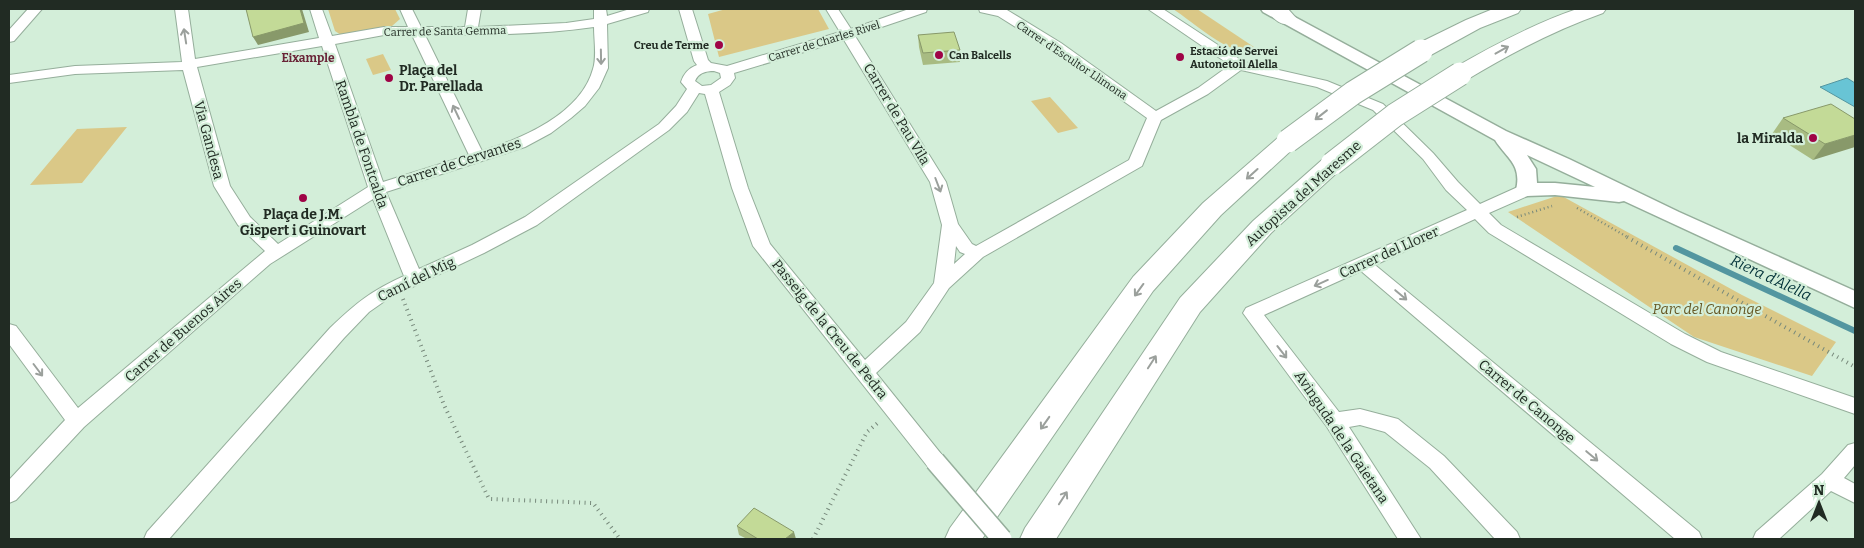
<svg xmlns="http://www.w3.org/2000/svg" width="1864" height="548" font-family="Bitter,serif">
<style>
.green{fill:#dac887}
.water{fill:#68c4d5;stroke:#5396a0}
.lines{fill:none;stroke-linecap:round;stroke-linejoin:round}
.stream{stroke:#5396a0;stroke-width:6}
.minor-casing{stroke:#95ae9b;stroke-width:2}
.tertiary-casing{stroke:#95ae9b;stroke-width:3}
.motorway-casing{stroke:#95ae9b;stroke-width:2}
.path-far1{stroke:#77897b;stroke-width:2.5;stroke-dasharray:1 3;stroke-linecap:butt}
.path{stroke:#77897b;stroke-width:4;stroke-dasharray:1 4.5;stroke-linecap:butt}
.minor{fill:#fff;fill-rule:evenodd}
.tertiary{fill:#fff;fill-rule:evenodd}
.motorway{fill:#fff;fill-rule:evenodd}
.minor-bridge-casing{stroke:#95ae9b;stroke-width:22;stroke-linecap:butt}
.motorway-bridge-casing{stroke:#95ae9b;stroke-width:25;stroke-linecap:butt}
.minor-bridge{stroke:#fff;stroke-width:19}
.motorway-bridge{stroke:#fff;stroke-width:23}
.wall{fill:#a8bb82}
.shaded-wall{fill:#88996a}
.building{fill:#c3da97;stroke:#88996a}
.oneway{stroke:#9ba09c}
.poi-dot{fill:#9f0346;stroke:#d3eed9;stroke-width:2}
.labels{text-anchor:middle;stroke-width:4.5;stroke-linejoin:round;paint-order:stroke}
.far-street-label{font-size:11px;fill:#212b23;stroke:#d3eed9}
.far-poi-label{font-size:11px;font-weight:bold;fill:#212b23;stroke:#d3eed9;text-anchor:start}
.far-neighbourhood-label{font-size:12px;font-weight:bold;fill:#6a2538;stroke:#d3eed9}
.poi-label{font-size:14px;font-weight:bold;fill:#212b23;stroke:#d3eed9;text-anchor:start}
.street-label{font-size:14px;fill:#212b23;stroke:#d3eed9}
.park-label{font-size:14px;font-style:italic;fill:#655723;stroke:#d3eed9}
.water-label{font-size:15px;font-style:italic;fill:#023138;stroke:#d3eed9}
</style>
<rect width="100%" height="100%" fill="#d3eed9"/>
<path class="green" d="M328,9H395L400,19L392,26L341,35L335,31Z
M726,9H818L829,29L719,57L708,14Z
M1173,9H1197L1263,53C1235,61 1196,24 1173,9Z
M383,54L391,70L373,75L366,59Z
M1050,97L1078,128L1058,133L1031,101Z
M127,127L82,183L30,185L77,129Z
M1560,195L1742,295L1836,342L1812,376L1694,337L1508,212Z"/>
<path class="water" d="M1847,78L1855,83V107L1820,87Z"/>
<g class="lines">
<path class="stream" d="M1676,248L1855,331"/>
<g class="minor-casing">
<path id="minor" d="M28,9H42L14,41L9,42V30Z
M175,9H188L195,59L319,38L310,9H322L332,36L384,27H408L400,9H412L421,27H465L468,9H481L478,27L566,23L594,19V9H606L607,16L630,9H649L648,12L607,24L608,68L599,88L585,106L571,118L551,133L525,147L386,192L419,269L472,245L525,217L659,124L676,106L687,89L681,82C684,73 689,68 697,65L694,61L679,9H692L708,60L711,63L727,66L840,32L826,9H838L851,29L909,9H927L926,12L855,36L946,182L958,224L972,244L976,246L1129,160L1147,118L1051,49L998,16L980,12L979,9L1007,10L1061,43L1156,111L1198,88L1230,65L1148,9H1163L1244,62L1327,81L1383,104L1433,153L1458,182L1480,204L1520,186L1526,185L1532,186L1534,190L1532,194L1489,213L1501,225L1685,334L1721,352L1855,398V414L1707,362L1671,344L1489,233L1475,219L1375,265L1699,532L1702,539H1675L1361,271L1264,315L1339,412L1360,409L1398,419L1444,456L1517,532L1520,539H1495L1430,468L1385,432L1360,425L1349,427L1421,539H1398L1327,427L1243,313L1246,308L1467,210L1446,190L1423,159L1373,110L1317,87L1241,70L1208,94L1161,120L1142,166L983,257L949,288L920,332L876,373L942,455L945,461L942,467L935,470L928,467L753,246L732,188L705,94L699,93L687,112L669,130L537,225L484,253L389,298L369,312L344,338L169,539H144L147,532L330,328C356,303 371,291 404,276L373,199L270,264L84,427L16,500L9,503V480L65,420L9,344V324L16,326L78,408L265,251L238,225L214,186L183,70L75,74L9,83V75L75,66L182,62ZM594,27C594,40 597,57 593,69C581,114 521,139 482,151L425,35C482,35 538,35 594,27ZM384,35H412L469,155L383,182L335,44ZM844,40L930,182L942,225L934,283L906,322L865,360L770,244L748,188L719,92L730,85L735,78L734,73ZM322,46L368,187L278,244L250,217L230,186L197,67ZM714,71L720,73L721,78L711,85L702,86L695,81C698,73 706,71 714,71ZM956,246L960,252L965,254L954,264Z
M1855,443V465L1844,478L1855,484V503L1831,491L1779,539H1753L1756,532L1822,474L1848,445Z"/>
</g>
<g class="tertiary-casing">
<path id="tertiary" d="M1261,9H1280L1506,131L1569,159L1679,212L1855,291V308L1624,201L1619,202L1555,195L1526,196L1519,194L1516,190C1522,164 1507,159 1495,140L1263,12ZM1527,155L1595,187L1555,183H1537L1536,169Z"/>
</g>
<g class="motorway-casing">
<path id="motorway" d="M1267,9H1288L1297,19L1294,23C1281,27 1274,20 1267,9Z
M1493,9H1521L1518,13L1480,28L1429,56L1421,57L1413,56L1410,51L1413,46L1466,20Z
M1577,9H1606L1603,13C1555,30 1511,53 1468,79L1460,81L1452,79L1449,74L1452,69C1492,46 1533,24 1577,9Z
M1288,134L1296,136L1300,141L1296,146L1221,215L1153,291L982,539H945L950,528L1133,277L1203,203L1280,136Z
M1332,156L1341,159L1344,164L1341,169L1271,233L1200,312L1056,539H1020L1025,528L1180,298L1253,221L1323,159Z"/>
</g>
<path class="path-far1" d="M1577,208L1629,238
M1517,217L1552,206"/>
<path class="path" d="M1627,237L1855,367
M403,299L444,405L489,499L593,503L620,539
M813,539L867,432L880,421"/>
<use href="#minor" class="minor"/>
<use href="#tertiary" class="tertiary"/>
<use href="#motorway" class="motorway"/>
<g class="minor-bridge-casing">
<path id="minor-bridge" d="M935,461L1002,539"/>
</g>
<g class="motorway-bridge-casing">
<path id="motorway-bridge" d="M1288,141L1353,93L1421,51
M1332,164L1395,115L1460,74"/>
</g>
<use href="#minor-bridge" class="minor-bridge"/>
<use href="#motorway-bridge" class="motorway-bridge"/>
</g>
<path class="wall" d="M918,35L960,50V62L923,65L919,47Z
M1783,118L1855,119L1813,160L1772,134Z
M737,526L796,539H747L739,535Z"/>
<path class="shaded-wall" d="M300,9H302L309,32L258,45L253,37Z
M1855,135V147L1813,160L1825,144Z
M794,532L796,539H785Z"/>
<path class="building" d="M246,9H300L304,23L253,37Z
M954,32L960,50L923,53L918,35Z
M1831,104L1855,119V135L1825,144L1783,118Z
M754,508L794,532L785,539H758L737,526Z"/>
<defs><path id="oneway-shaft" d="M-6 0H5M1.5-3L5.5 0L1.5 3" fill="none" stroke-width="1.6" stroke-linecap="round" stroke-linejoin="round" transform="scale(1.25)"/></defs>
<g class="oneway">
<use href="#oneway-shaft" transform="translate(185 36) rotate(-99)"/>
<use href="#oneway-shaft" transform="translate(1502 50) rotate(-29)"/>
<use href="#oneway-shaft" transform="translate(601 57) rotate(89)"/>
<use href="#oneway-shaft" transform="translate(456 112) rotate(-115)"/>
<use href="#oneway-shaft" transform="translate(1321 115) rotate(142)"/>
<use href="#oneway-shaft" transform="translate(1252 174) rotate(138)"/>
<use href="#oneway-shaft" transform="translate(938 185) rotate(69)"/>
<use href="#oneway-shaft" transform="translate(1321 283) rotate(156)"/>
<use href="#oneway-shaft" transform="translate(1139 290) rotate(126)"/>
<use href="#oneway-shaft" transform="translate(1401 295) rotate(40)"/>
<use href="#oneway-shaft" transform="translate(1282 352) rotate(52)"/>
<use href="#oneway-shaft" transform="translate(1152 362) rotate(-57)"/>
<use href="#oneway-shaft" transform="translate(38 370) rotate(53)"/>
<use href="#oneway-shaft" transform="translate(1045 423) rotate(125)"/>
<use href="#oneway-shaft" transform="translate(1592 456) rotate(40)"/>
<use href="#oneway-shaft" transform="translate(1063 498) rotate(-57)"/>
</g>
<g class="poi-dot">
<circle cx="719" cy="45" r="5"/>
<circle cx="939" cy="55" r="5"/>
<circle cx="1180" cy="57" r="5"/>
<circle cx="389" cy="78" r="5"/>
<circle cx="1813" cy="138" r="5"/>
<circle cx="303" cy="198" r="5"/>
</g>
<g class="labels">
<g class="far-street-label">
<text transform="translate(445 31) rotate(-1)" y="4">Carrer de Santa Gemma</text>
<text transform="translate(824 41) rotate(-17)" y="4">Carrer de Charles Rivel</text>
<text transform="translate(1072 60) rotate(34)" y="4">Carrer d'Escultor Llimona</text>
</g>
<g class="far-poi-label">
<text x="709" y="49" text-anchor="end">Creu de Terme</text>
<text x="1190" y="55">Estació de Servei<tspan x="1190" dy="13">Autonetoil Alella</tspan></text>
<text x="949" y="59">Can Balcells</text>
</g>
<g class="far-neighbourhood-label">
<text x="308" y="62">Eixample</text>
</g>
<g class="poi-label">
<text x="399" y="75">Plaça del<tspan x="399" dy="16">Dr. Parellada</tspan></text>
<text x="1803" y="143" text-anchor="end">la Miralda</text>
<text x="303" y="219" text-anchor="middle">Plaça de J.M.<tspan x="303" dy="16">Gispert i Guinovart</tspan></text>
</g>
<g class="street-label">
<text transform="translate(897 114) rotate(59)" y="5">Carrer de Pau Vila</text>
<text transform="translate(209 140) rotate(75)" y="5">Via Gandesa</text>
<text transform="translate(362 144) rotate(71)" y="5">Rambla de Fontcalda</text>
<text transform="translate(459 162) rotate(-18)" y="5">Carrer de Cervantes</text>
<text transform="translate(1303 193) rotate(-42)" y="5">Autopista del Maresme</text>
<text transform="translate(1389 252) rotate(-24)" y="5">Carrer del Llorer</text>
<text transform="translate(416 279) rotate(-26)" y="5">Camí del Mig</text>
<text transform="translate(830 329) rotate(51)" y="5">Passeig de la Creu de Pedra</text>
<text transform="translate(183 330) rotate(-41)" y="5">Carrer de Buenos Aires</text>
<text transform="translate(1527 401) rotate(40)" y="5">Carrer de Canonge</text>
<text transform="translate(1342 437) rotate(56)" y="5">Avinguda de la Gaietana</text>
</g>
<g class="park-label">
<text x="1707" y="314">Parc del Canonge</text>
</g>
<g class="water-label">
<text transform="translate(1771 278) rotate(25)" y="5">Riera d'Alella</text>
</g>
</g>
<rect width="1864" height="548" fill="none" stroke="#212b23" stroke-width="20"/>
<g transform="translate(1819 503)" stroke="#d3eed9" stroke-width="4" paint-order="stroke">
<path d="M0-4L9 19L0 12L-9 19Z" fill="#212b23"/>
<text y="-8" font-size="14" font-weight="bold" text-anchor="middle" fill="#212b23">N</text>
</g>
</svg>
